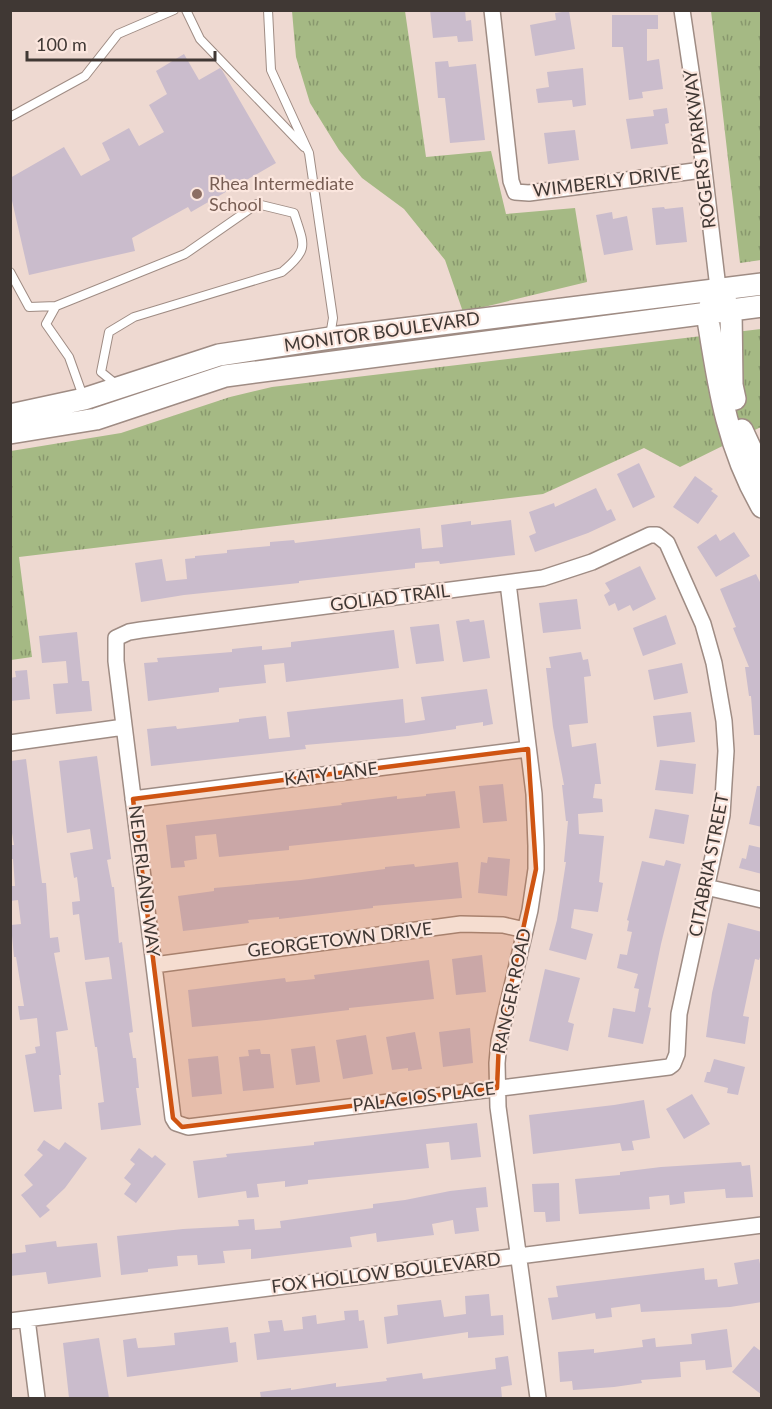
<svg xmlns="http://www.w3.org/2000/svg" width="772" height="1409" font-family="Lato,sans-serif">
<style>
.grass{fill:url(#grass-tufts)}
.building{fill:#cabccc}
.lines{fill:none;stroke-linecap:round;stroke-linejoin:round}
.lane-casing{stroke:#9f8c84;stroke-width:10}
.street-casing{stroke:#9f8c84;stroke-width:18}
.secondary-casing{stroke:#9f8c84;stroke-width:24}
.lane{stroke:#fff;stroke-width:8}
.street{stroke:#fff;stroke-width:15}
.secondary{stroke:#fff;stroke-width:21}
.marked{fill:#cf5412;fill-opacity:0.2;stroke:#cf5412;stroke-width:4.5;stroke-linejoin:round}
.education-dot{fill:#8d6e63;stroke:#fbe6de;stroke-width:2}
.labels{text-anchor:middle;stroke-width:4.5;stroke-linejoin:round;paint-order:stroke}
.street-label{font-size:18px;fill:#403834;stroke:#fbe6de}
.education-label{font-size:18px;fill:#785e54;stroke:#fbe6de;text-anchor:start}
</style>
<defs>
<pattern id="grass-tufts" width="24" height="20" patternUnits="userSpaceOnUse" patternTransform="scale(1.5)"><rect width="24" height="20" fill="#a5b984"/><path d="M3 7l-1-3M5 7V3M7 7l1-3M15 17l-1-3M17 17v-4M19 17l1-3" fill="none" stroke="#88976d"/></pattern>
</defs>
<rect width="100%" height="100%" fill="#eed9d1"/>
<path class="grass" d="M292,11H405L426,157L491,151L506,214L575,208L587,282L463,312L445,260L404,209L362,178L339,150L310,103L296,57Z
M711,11H761V260L740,263Z
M761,329V427L680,467L644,448L543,494L19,557L32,657L11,660V451L121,433L230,397L272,387Z"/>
<path class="building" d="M430,10H465L466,21L471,20L473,41L458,42L457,36L433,38Z
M569,11L575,49L535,56L530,25L556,20L555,13Z
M612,15H658V29H647V61L659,59L663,89L642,92L643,98L629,100L623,47H612Z
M184,54L199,80L220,68L222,70L276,163L191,212L188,207L132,238L135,251L29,275L10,192V178L64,147L81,176L110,160L102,143L129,128L139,146L164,132L149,105L167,94L156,71Z
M448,61L449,67L476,64L485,140L450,143L445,98H438L435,62Z
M583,68L586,105L573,107L572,100L538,103L536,89L549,87L547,72Z
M667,108L669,123L665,124L668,144L631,149L626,119L654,116L653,110Z
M575,130L579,160L548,164L544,133Z
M664,207L665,209L683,207L687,242L656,245L652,208Z
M612,212L613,219L627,216L633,250L604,255L596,215Z
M639,463L655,497L633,508L617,474Z
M695,476L713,489L711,491L718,496L698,524L673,507Z
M596,488L607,511L611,509L616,520L588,533L535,552L529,536L536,533L529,512L554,503L555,507Z
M511,520L515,555L440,564L439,561L415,563V568L299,581V583L184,595L141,602L135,563L162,559L166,581L187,579L185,559L195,558V556L227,553V550L270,546V542L294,540L295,543L420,528L422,549L443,547L441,525L471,521V525Z
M734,532L750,556L716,577L697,547L716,534L720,541Z
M640,566L656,599L633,611L630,605L618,611L615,603L609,606L604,595L610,591L605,583Z
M756,574L762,586V735H754L751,696H749L745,667H749L733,628L736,627L720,589Z
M577,599L581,629L543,633L539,603Z
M666,615L676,644L643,656L633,628Z
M469,619L470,622L484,620L490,658L463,662L456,621Z
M439,624L444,661L416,664L410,627Z
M394,630L399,668L286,682L284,663L264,665L266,683L219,688V692L148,701L144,663L158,662L157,658L232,652V649L262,646V650L291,647V642Z
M77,632L82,681H89L92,711L56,714L53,684L68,683L66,661L42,663L39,636Z
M581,652L583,660L588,659L591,676L584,677L588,723L569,725L572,747L596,743L601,784H595L593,798L602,799L603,812L578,814L579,834L604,836L599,882L603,883L598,912L574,909L571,928L593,934L586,960L549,950L557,920L566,862H564L568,821H566L562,785H564L553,727L546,668H551L549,657Z
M682,663L688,693L654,700L648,670Z
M27,670L30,699L10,701V678L16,677L15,671Z
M487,689L493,724L483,726V722L456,726V729L408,736L305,745L306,749L151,766L147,729L176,726L177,729L239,722V719L266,716L269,739L290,737L287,712L403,699L405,723L425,720L421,697Z
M691,712L695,742L657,747L653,716Z
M97,756L111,859L107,860L112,887H114L119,943L122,942L133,1032L129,1033L133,1058H136L139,1088H136L141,1125L101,1130L98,1103L104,1102L97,1047H95L85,982L112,979L109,957L85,960L79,914L73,915L72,902L80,901L77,877L74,878L70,853L93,849L90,829L67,833L59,761Z
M26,759L42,883H46L50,938L58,937L60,952L54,953L68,1030L56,1032L61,1075H59L62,1109L34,1112L25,1055L36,1053L35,1047L40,1046L37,1018L20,1020L18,1006H24L16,957H14L11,925L21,924L18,900L10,901V886H15L13,859H10V845H14L10,821V768H12L11,761Z
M660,760L696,764L693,794L655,790Z
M503,784L507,821L483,823L479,786Z
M757,786H762V827L749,824Z
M455,791L460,828L289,846V850L219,857L216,834L195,836L197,859L184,861L185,867L171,868L166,825L342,805L341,803L397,796V799L426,796V794Z
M655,809L689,815L684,844L649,838Z
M749,845L762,848V874L739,868L742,858L746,859Z
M488,857L510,859L507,896L478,893L481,862L487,863Z
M666,860L681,864L661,944L648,1007L651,1008L643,1044L608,1037L613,1008L635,1012L639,989L634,988L638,974L617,968L620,954L627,955L632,932L627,931L629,921L627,920L642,861L664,866Z
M458,862L462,898L373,906V908L279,919V917L248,920L249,923L183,931L178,896L214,891V888L301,880L385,869V867L414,864L415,867Z
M728,923L762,932V951L759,960L755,959L743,1016L749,1017L745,1044L706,1037L712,993Z
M482,955L486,992L456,995L452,959Z
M429,960L434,999L349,1008V1010L266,1020L192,1027L188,990L285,978L286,982L315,979L314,975Z
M545,969L580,978L568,1022L574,1024L568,1051L529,1041Z
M470,1028L473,1063L443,1067L439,1032Z
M415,1032L422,1069L408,1071V1068L392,1070L386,1037Z
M366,1035L373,1074L343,1079L336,1040Z
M315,1046L320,1082L296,1085L291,1049Z
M260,1049L261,1054H270L274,1088L243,1091L239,1057L249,1056L248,1050Z
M218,1056L222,1094L192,1097L188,1059Z
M714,1059L745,1067L738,1095L727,1093L728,1088L704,1082L707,1072H710Z
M692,1094L710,1124L684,1139L666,1109Z
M644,1100L650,1138L632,1141L634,1150L622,1151L620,1143L533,1154L529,1115L614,1105Z
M477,1123L481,1157L451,1160L449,1142L426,1144L429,1168L308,1180V1184L285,1187V1181L257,1184L259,1197L247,1198L246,1191L198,1198L193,1161L227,1157L226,1154L314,1145V1142Z
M44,1140L59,1150L65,1142L87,1158L65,1188L46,1206L50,1210L40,1218L21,1195L33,1185L24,1175L43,1155L37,1150Z
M139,1148L152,1158L155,1155L166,1164L136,1203L124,1194L131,1184L124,1178L135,1164L130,1160Z
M741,1162L742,1166L750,1165L753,1197L726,1198L725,1189L684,1192L685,1203L670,1205L669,1195L649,1197L650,1209L579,1214L575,1179L620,1175V1172L661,1167Z
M559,1183L560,1221L546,1222L545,1212H534L532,1184Z
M486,1187L488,1207L476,1208L479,1231L455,1234L453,1220L432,1224L434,1235L377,1242L376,1233L350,1237L352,1247L251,1259V1249L223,1251L225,1263L198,1265L197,1255L177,1256L178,1266L148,1269V1272L121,1275L117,1236L183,1229L239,1226L238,1220L254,1219L255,1230L281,1228L280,1221L373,1208V1204L405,1200L450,1191Z
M56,1241L57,1247L97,1243L101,1277L48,1284L46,1272L10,1276V1254L26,1252L25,1245Z
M759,1259L762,1274V1302L730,1307L641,1312L640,1304L611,1308L612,1317L596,1319L595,1313L552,1320L548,1298L558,1297L556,1286L704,1268L705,1280L717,1279L718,1287L738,1284L734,1263Z
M489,1294L491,1316L503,1315L504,1335L468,1338V1332L387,1344L384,1317L398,1315L397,1305L441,1300L444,1317L466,1314L465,1296Z
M358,1310L359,1321L364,1320L368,1348L257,1360L254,1334L270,1332L268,1321L282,1320L284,1331L303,1329L302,1317L316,1315L317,1324L345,1320L344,1311Z
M228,1327L230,1343L236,1342L238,1362L127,1377L123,1340L136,1338L138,1348L154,1347L175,1345L174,1333Z
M727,1329L732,1367L706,1370L705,1360L680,1362L681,1377L641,1380L642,1383L614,1387L573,1390L572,1381L560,1382L558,1352L594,1349V1353L643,1347L642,1340L655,1338L656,1347L692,1344L691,1334Z
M99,1338L109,1398H69L63,1343Z
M754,1346L762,1352V1395L732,1372Z
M508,1356L512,1385L501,1387L502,1398H261L260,1392L291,1388V1390L336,1383V1387L387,1381L386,1378L422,1373L423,1379L496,1369L495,1358Z"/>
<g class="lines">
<g class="lane-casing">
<path id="lane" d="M186,10L200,39L304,147
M268,10L271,70L309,153L333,318L330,336
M10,117L85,76L118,34L174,10
M10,272L29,307L56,306
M84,399L69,357L46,324L56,306L185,254L257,204L294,213C304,245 310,249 282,272L134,317L109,332L101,372L117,385"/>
</g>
<g class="street-casing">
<path id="street" d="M492,10L511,181L515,192L529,193L702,170
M682,10L697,111L718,288
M650,535H657L667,543L703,624L714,663L724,721L726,751L722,815L679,1014L677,1054L673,1064L669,1067L188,1127L176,1123L173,1118L116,661V638L129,632L141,630L543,578L592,562Z
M508,583L534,794L536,846V869L530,910L499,1041L497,1063L498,1107L538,1398
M10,743L124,727
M133,799L528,749
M706,887L762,900
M154,965L461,924L503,925L525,930
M27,1319L37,1398
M10,1321L762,1225"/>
</g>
<g class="secondary-casing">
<path id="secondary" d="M723,298L731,310L732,385L735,399
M713,300L707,313C718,382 726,445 762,507
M10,415L84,399L219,355L330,338L762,284
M742,430L762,473
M10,433L96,419L225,376L762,306"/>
</g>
<use href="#lane" class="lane"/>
<use href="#street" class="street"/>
<use href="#secondary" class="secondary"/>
</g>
<path class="marked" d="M528,749L536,869L499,1041L497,1088L182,1127L173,1118L133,799Z"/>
<circle class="education-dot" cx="197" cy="194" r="6"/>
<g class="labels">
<g class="street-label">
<text transform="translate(700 149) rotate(-97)" y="6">ROGERS PARKWAY</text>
<text transform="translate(607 182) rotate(-7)" y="6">WIMBERLY DRIVE</text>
<text transform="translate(382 332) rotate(-8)" y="6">MONITOR BOULEVARD</text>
<text transform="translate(390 598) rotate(-7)" y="6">GOLIAD TRAIL</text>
<text transform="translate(331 774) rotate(-7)" y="6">KATY LANE</text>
<text transform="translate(709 865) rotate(-79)" y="6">CITABRIA STREET</text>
<text transform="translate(144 881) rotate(83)" y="6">NEDERLAND WAY</text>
<text transform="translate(340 940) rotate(-7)" y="6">GEORGETOWN DRIVE</text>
<text transform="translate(512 991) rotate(-78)" y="6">RANGER ROAD</text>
<text transform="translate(424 1097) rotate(-7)" y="6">PALACIOS PLACE</text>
<text transform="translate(386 1273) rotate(-7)" y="6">FOX HOLLOW BOULEVARD</text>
</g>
<g class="education-label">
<text x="209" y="190">Rhea Intermediate<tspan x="209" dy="21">School</tspan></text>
</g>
</g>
<rect width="772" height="1409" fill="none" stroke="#403834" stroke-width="24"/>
<path d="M27 51v9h188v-9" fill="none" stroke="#403834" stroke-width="3"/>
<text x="36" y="51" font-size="18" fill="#403834" stroke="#fbe6de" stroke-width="4.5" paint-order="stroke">100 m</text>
</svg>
